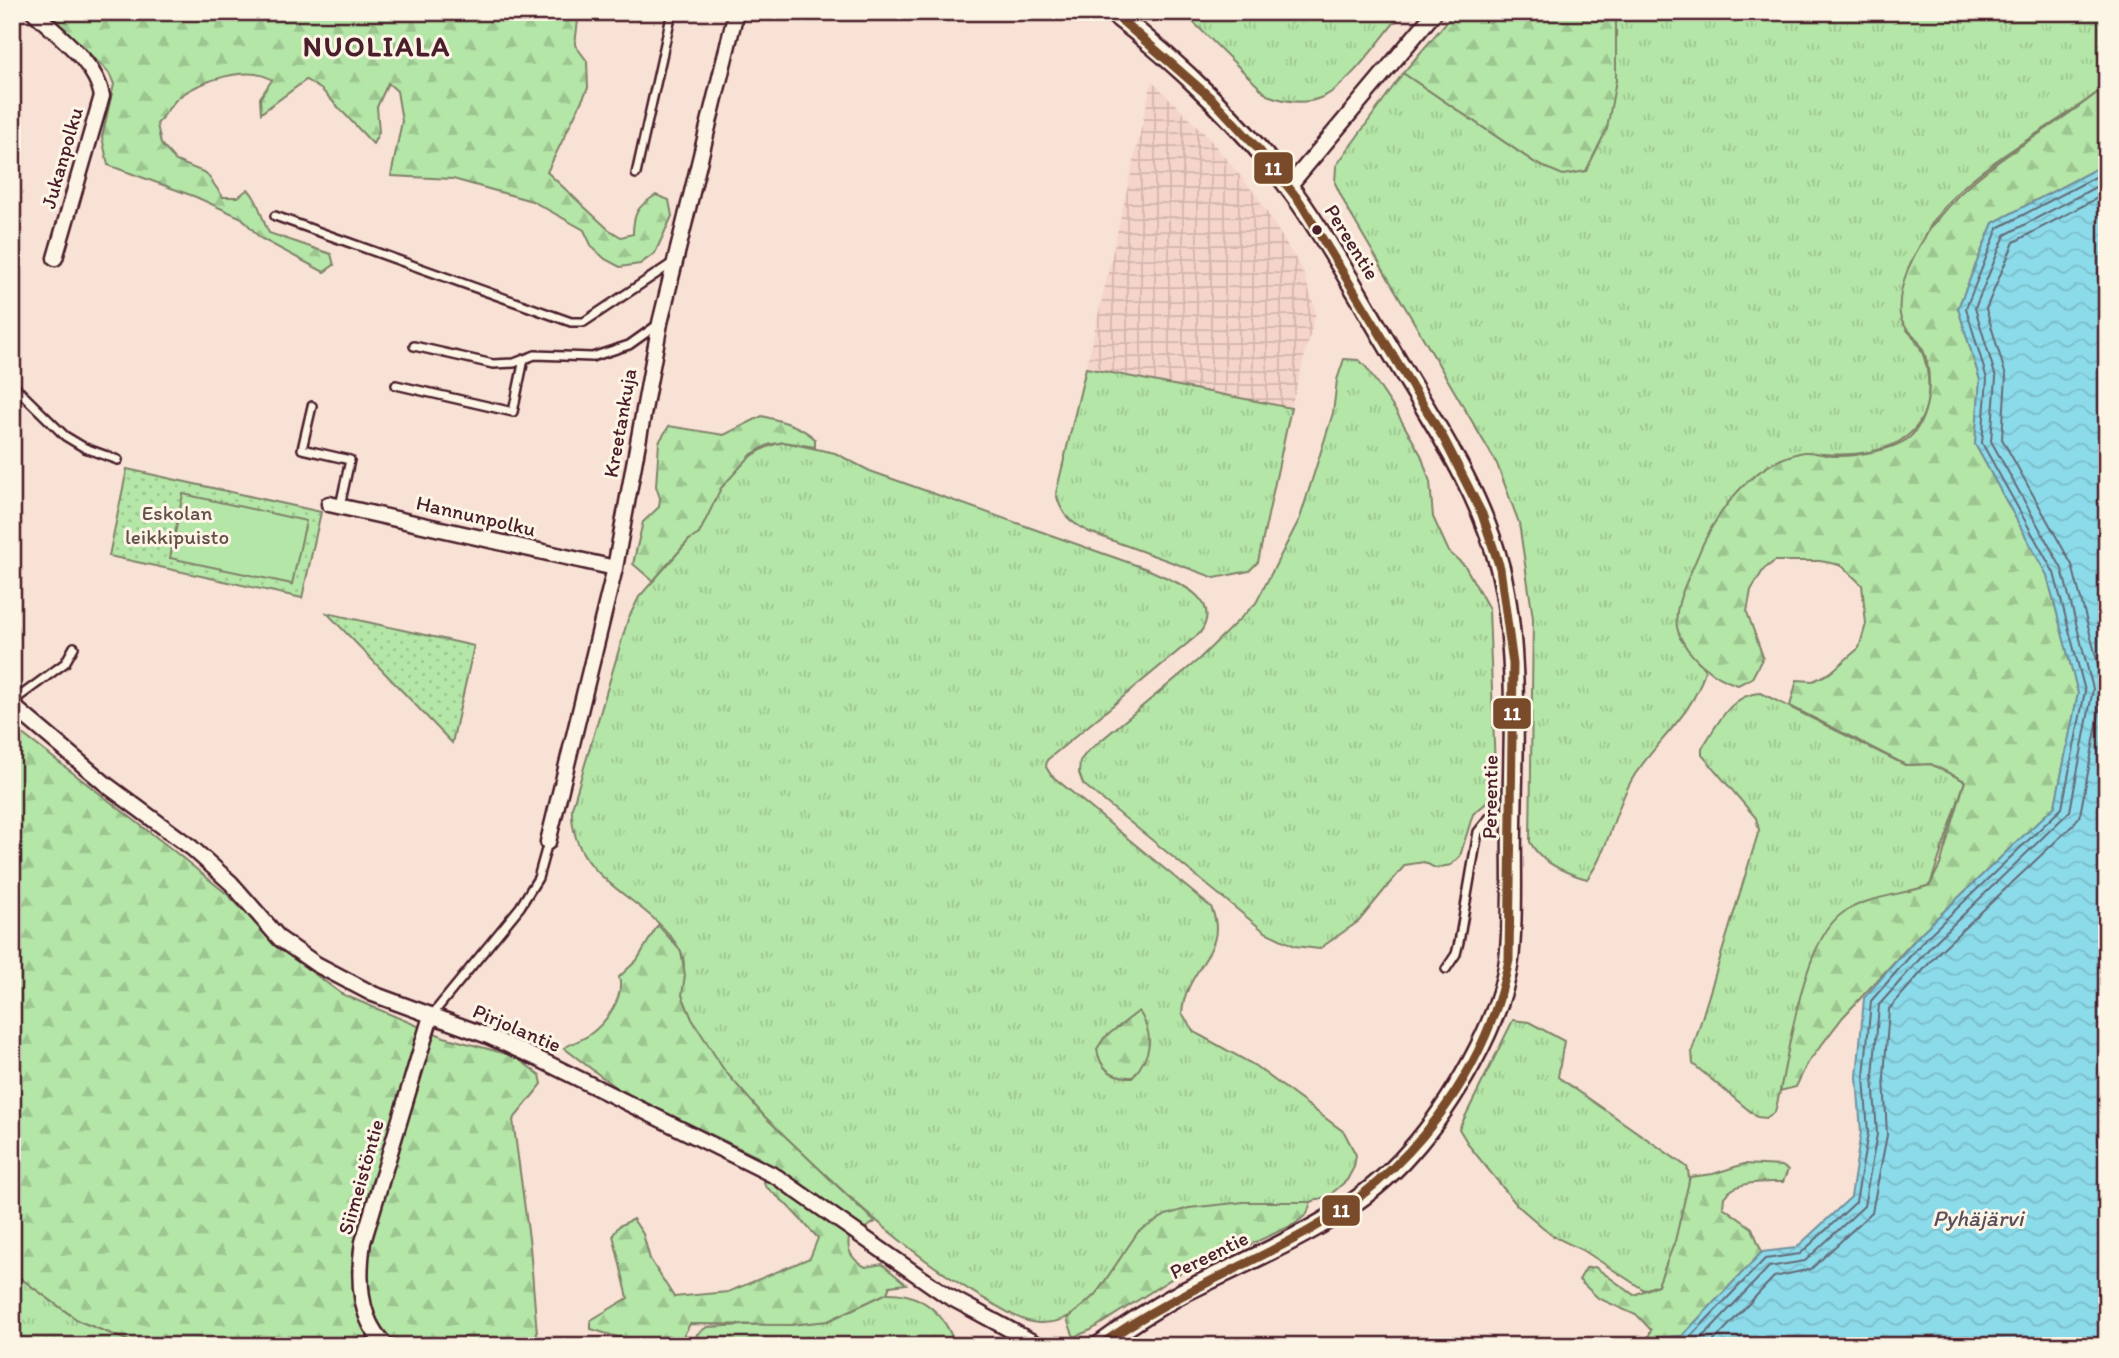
<svg xmlns="http://www.w3.org/2000/svg" width="2119" height="1358" font-family="Itim,sans-serif">
<style>
.industrial{fill:url(#industrial-grid)}
.grass{fill:url(#grass-tufts);stroke:#7f8269;stroke-width:2}
.forest{fill:url(#forest-firs);stroke:#7f8269;stroke-width:2}
.park{fill:url(#park-dots);stroke:#7f8269;stroke-width:2}
.pitch{fill:#b4e6a7;stroke:#7f8269;stroke-width:2}
.water{fill:url(#water-waves);stroke:#72909e;stroke-width:2}
.lines{fill:none;stroke-linecap:round;stroke-linejoin:round}
.shore{stroke:#646a77;stroke-width:2}
.service-casing{stroke:#4a1f2b;stroke-width:12}
.minor-casing{stroke:#4a1f2b;stroke-width:19}
.tertiary-casing{stroke:#4a1f2b;stroke-width:23}
.service{stroke:#fcf5e5;stroke-width:7}
.minor{stroke:#fcf5e5;stroke-width:14}
.tertiary{stroke:#fcf5e5;stroke-width:18}
.bus-1-casing{stroke:#fcf5e5;stroke-width:14}
.bus-1{stroke:#7a4b2a;stroke-width:9}
.bus-dot{fill:#4a1f2b;stroke:#fcf5e5;stroke-width:2.5}
.labels{text-anchor:middle;stroke-width:6;stroke-linejoin:round;paint-order:stroke}
.street-label{font-size:21px;fill:#4a1f2b;stroke:#fcf5e5}
.park-label{font-size:21px;fill:#64514a;stroke:#fcf5e5}
.water-label{font-size:23px;font-style:italic;fill:#5a4e5b;stroke:#fcf5e5}
.district-label{font-size:28px;font-weight:bold;letter-spacing:2px;fill:#4a1f2b;stroke:#fcf5e5}
.line-badge{stroke:#fcf5e5;stroke-width:2.5}
.badge-label{font-size:19px;text-anchor:middle;font-weight:bold;fill:#fff}
</style>
<defs>
<pattern id="industrial-grid" width="8" height="8" patternUnits="userSpaceOnUse" patternTransform="scale(1.75)"><rect width="8" height="8" fill="#f5d4ca"/><path d="M0 4h8M4 0v8" fill="none" stroke="#d4b6ae"/></pattern>
<pattern id="grass-tufts" width="24" height="20" patternUnits="userSpaceOnUse" patternTransform="scale(1.75)"><rect width="24" height="20" fill="#b4e6a7"/><path d="M3 7l-1-3M5 7V3M7 7l1-3M15 17l-1-3M17 17v-4M19 17l1-3" fill="none" stroke="#9cc590"/></pattern>
<pattern id="forest-firs" width="22" height="20" patternUnits="userSpaceOnUse" patternTransform="scale(1.75)"><rect width="22" height="20" fill="#b4e6a7"/><path d="M5 1l3.5 6h-7zM16 11l3.5 6h-7z" fill="#9cc590"/></pattern>
<pattern id="park-dots" width="8" height="8" patternUnits="userSpaceOnUse" patternTransform="scale(1.75)"><rect width="8" height="8" fill="#b4e6a7"/><path d="M2 2h.1M6 6h.1" fill="none" stroke="#9cc590" stroke-width="1.8" stroke-linecap="round"/></pattern>
<pattern id="water-waves" width="16" height="10" patternUnits="userSpaceOnUse" patternTransform="scale(1.75)"><rect width="16" height="10" fill="#8cdbea"/><path d="M0 5q4-4 8 0t8 0" fill="none" stroke="#7abcc9"/></pattern>
</defs>
<rect width="100%" height="100%" fill="#f8e2d5"/>
<filter id="ink" filterUnits="userSpaceOnUse"><feTurbulence type="fractalNoise" baseFrequency=".0143" numOctaves="2"/><feDisplacementMap in="SourceGraphic" scale="14" xChannelSelector="R" yChannelSelector="G"/><feConvolveMatrix kernelMatrix="1 2 1 2 8 2 1 2 1" color-interpolation-filters="sRGB"/></filter>
<g filter="url(#ink)">
<path class="industrial" d="M1152,81L1206,135L1257,196L1303,271L1316,312L1291,408L1086,368Z"/>
<path class="grass" d="M1183,12H1403C1383,35 1347,89 1320,98C1303,105 1283,101 1267,95Z
M1616,12H2107V85C2053,130 1968,165 1931,225C1921,240 1912,309 1907,330C1921,344 1926,358 1928,378C1935,452 1862,460 1805,452L1680,638L1705,670C1694,714 1658,739 1634,776C1614,808 1610,849 1587,879C1565,873 1541,863 1530,842L1533,618L1519,523L1497,464L1347,208L1335,183L1336,166L1403,73L1537,164L1616,80Z
M1344,359L1359,360L1366,367L1397,413L1421,455L1430,482L1433,517L1449,552L1465,566L1489,609L1495,770L1492,792L1484,805L1473,814L1460,856L1451,865L1435,868L1424,862L1405,865L1359,921L1319,949L1295,946L1265,932L1083,784L1079,773L1080,761L1087,752L1198,660L1256,603L1300,518L1333,413L1337,380Z
M1086,368L1291,408L1258,562L1249,571L1215,578L1089,532C1070,522 1061,515 1056,493Z
M784,442L835,453L870,471L1147,569C1173,581 1225,597 1200,633L1047,760L1046,767L1051,775L1211,907C1231,951 1185,968 1182,1013L1194,1032L1254,1065L1344,1132L1356,1155L1354,1167L1347,1180L1330,1195L1311,1202H1244L1110,1276C1092,1300 1071,1325 1039,1323C1025,1323 1007,1312 995,1305C926,1267 869,1216 812,1162C781,1133 749,1104 724,1070C709,1050 687,1021 682,996C679,982 689,964 680,950C649,895 569,882 572,808L628,619L639,597L689,540C701,533 700,526 706,514C721,482 749,448 784,442Z
M1761,693L1905,765L1931,764L1965,781L1930,885C1867,907 1841,893 1811,964L1775,1112L1766,1118L1757,1117L1693,1064L1692,1051L1759,830L1756,818L1702,755V748C1718,724 1730,694 1761,693Z
M1513,1020L1529,1022L1564,1041L1558,1077L1687,1167C1696,1192 1670,1261 1658,1285L1644,1290L1586,1252L1553,1236L1517,1205L1470,1147L1459,1129Z
M12,1272L79,1321L127,1340L130,1346H12Z
M887,1293C921,1292 946,1314 955,1346H694L697,1334L707,1327L828,1321Z"/>
<path class="forest" d="M48,12H579L575,45L587,61L588,88L547,172L608,229L621,237L633,234C633,213 638,206 656,195L669,200L672,216L655,253L640,264L620,267L605,259L592,247L584,230L532,201L453,179L391,176L402,121L397,91L388,83L377,107L379,132L373,144L322,90L306,80L261,113L260,98L272,80C250,64 198,81 178,98C170,105 164,116 157,124L161,144L176,161L206,173L223,197H238L248,189C260,202 261,218 269,233L331,254L334,265L324,272L260,238L242,218L196,197L108,165L102,137L114,84L109,73Z
M1455,12H1616V80L1607,129L1586,171L1563,175L1537,164L1403,73Z
M2107,85V163L1993,223L1958,308L1980,380L1975,444L2047,575L2078,693L2055,806L1921,933L1843,1017L1807,1064L1796,1087L1780,1091C1790,1045 1804,938 1844,912C1869,896 1903,895 1930,885L1940,865L1965,781L1931,764L1906,765L1790,706L1797,680L1813,681L1830,673L1859,648L1866,624L1862,585L1841,565L1820,561H1775L1764,569L1751,590L1747,612L1763,657L1752,678L1738,685C1714,678 1686,656 1678,631C1671,609 1688,580 1696,560C1714,514 1751,462 1804,452C1814,451 1825,456 1835,456C1854,457 1898,449 1911,436C1932,415 1935,364 1918,341C1912,332 1902,327 1900,315C1898,299 1902,284 1908,269C1950,172 2031,148 2107,85Z
M762,416C781,421 800,425 815,439V447L784,442L768,445L752,454L721,488L699,534L689,540L653,581L633,564L643,522L659,507L660,498L656,486L659,442L669,426L724,435Z
M12,726L169,847L227,894L285,952L342,994L444,1037L514,1056L540,1075L542,1084L513,1120L530,1246L538,1346H130L127,1340L79,1321L12,1272Z
M658,925L681,951L685,975L682,995L692,1019L724,1070L765,1117L875,1222L849,1238C846,1252 854,1261 866,1267L882,1264L906,1284L890,1286L887,1293L828,1321L791,1325L690,1324L678,1346H647L591,1329V1320L628,1298L613,1235L619,1226L633,1219L643,1234L650,1259L674,1297L728,1292L810,1258L818,1238L785,1203L765,1186L758,1157L619,1090L564,1048C572,1043 582,1040 589,1035C606,1023 625,997 619,977L637,960Z
M1139,1011C1155,1037 1151,1055 1133,1077C1113,1078 1100,1070 1097,1049L1104,1038Z
M1744,1164L1782,1166L1788,1170L1783,1182C1765,1182 1736,1180 1724,1197L1723,1207L1752,1228L1762,1252L1682,1336L1648,1338L1651,1330L1638,1316L1598,1298L1579,1280L1586,1268L1595,1267L1634,1295L1658,1285L1675,1241L1690,1177L1713,1174Z
M1244,1202H1311L1307,1214L1295,1224L1221,1258L1190,1267L1091,1330L1074,1337L1067,1319L1096,1294L1138,1232L1166,1215L1189,1208Z"/>
<path class="park" d="M127,469L321,512L302,598L109,556Z
M327,613L474,646L452,743Z"/>
<path class="pitch" d="M183,494L306,521L292,584L170,558Z"/>
<path class="water" d="M2107,163V1346H1643L1648,1338L1682,1336L1762,1252L1796,1248L1851,1197L1861,1132L1857,1077L1864,998L1921,933L2055,806L2078,693L2047,575L1975,444L1980,380L1958,308L1993,223Z"/>
<g class="lines">
<path class="shore" d="M1651,1346L1686,1341L1765,1259L1800,1254L1856,1202L1868,1133L1864,1077L1871,1001L1926,938L2062,808L2085,691L2054,573L1982,443L1987,379L1966,308L1998,228L2107,171
M1694,1346L1769,1267L1805,1261L1864,1206L1877,1134L1873,1077L1879,1005L1933,944L2070,811L2093,689L2062,569L1991,441L1996,378L1975,308L2005,235L2107,181
M1709,1346L1774,1277L1811,1269L1872,1212L1887,1135L1884,1077L1889,1009L1940,951L2073,825L2080,815L2104,687L2072,565L2002,439L2006,376L1986,309L2014,242L2107,193"/>
<g class="service-casing">
<path id="service" d="M636,174L672,12
M275,216L571,322H584L674,262
M414,346L493,364L514,363L535,355L592,357L629,345L660,323
M12,384L65,436L85,448L118,460
M396,385L513,412L524,359
M312,406L302,449L350,460L340,506
M12,702L65,663L74,647
M1446,969L1456,954L1459,942L1478,832L1490,817L1511,812
M431,1016L520,907L538,878L548,842"/>
</g>
<g class="minor-casing">
<path id="minor" d="M34,12C58,36 96,62 102,96L55,258
M1289,186L1435,12
M329,504L615,568
M12,705L108,786L192,848L231,883L280,939L316,964L373,994L488,1036L543,1061L777,1177L946,1295L1040,1346
M548,842L615,568L660,323L736,12
M387,1346C358,1321 358,1276 363,1242L431,1016"/>
</g>
<g class="tertiary-casing">
<path id="tertiary" d="M1099,1346C1126,1326 1154,1308 1184,1292C1262,1253 1352,1220 1410,1152C1451,1106 1501,1022 1509,960C1514,917 1511,871 1512,827C1513,741 1520,652 1500,568C1481,494 1439,431 1400,366C1367,311 1337,255 1300,202C1253,135 1177,61 1112,12"/>
</g>
<use href="#service" class="service"/>
<use href="#minor" class="minor"/>
<use href="#tertiary" class="tertiary"/>
<g class="bus-1-casing">
<path id="bus-1" d="M1099,1346C1164,1299 1236,1271 1305,1233C1407,1176 1486,1076 1509,960L1513,664L1500,568L1482,514L1444,439L1300,202L1260,151L1213,100L1112,12"/>
</g>
<use href="#bus-1" class="bus-1"/>
</g>
</g>
<circle class="bus-dot" cx="1317" cy="230" r="6"/>
<g class="labels">
<g class="street-label">
<text transform="translate(62 158) rotate(-74)" y="7">Jukanpolku</text>
<text transform="translate(1352 242) rotate(58)" y="7">Pereentie</text>
<text transform="translate(620 423) rotate(-80)" y="7">Kreetankuja</text>
<text transform="translate(476 516) rotate(13)" y="7">Hannunpolku</text>
<text transform="translate(1490 797) rotate(-89)" y="7">Pereentie</text>
<text transform="translate(517 1028) rotate(23)" y="7">Pirjolantie</text>
<text transform="translate(361 1177) rotate(-74)" y="7">Siimeistöntie</text>
<text transform="translate(1209 1255) rotate(-26)" y="7">Pereentie</text>
</g>
<g class="park-label">
<text x="177" y="520">Eskolan<tspan x="177" dy="24">leikkipuisto</tspan></text>
</g>
<g class="water-label">
<text x="1978" y="1226">Pyhäjärvi</text>
</g>
<g class="district-label">
<text x="377" y="56">NUOLIALA</text>
</g>
</g>
<g class="line-badge">
<rect x="1253" y="151" width="41" height="34" rx="7" fill="#7a4b2a"/>
<rect x="1492" y="697" width="40" height="33" rx="7" fill="#7a4b2a"/>
<rect x="1321" y="1194" width="40" height="33" rx="7" fill="#7a4b2a"/>
</g>
<g class="badge-label">
<text x="1273" y="175">11</text>
<text x="1512" y="720">11</text>
<text x="1341" y="1217">11</text>
</g>
<rect width="2119" height="1358" fill="none" stroke="#fcf5e5" stroke-width="42"/>
<rect x="21" y="21" width="2077" height="1316" fill="none" stroke="#4a1f2b" stroke-width="2.5" filter="url(#ink)"/>
</svg>
